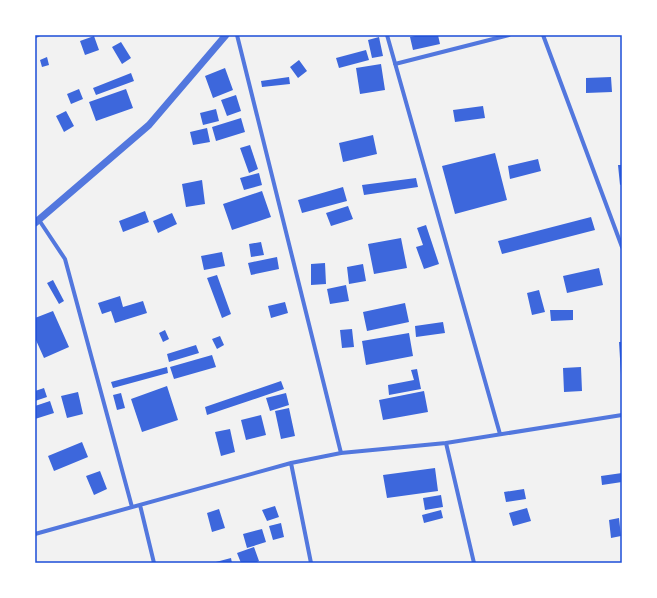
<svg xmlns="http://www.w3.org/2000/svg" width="657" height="598" font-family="Helvetica,sans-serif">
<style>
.building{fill:#3d67dc}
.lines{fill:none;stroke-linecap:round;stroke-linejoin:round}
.minor{stroke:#5277de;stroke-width:4}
.tertiary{stroke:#5277de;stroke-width:7}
.neatline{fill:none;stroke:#1d4ed8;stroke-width:1.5}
</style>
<rect width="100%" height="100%" fill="#f2f2f2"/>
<path class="building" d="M420,35H438L440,44L413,50L410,37Z
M94,36L99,50L85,55L80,41Z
M379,37L383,56L372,58L368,40Z
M121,42L131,58L122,64L112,47Z
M366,50L369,60L339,68L336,58Z
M47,57L49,65L42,67L40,60Z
M299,60L307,71L298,78L290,67Z
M381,64L385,90L360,94L356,68Z
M225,68L233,90L213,98L205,76Z
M131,73L134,81L96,95L93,88Z
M289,77L290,84L262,87L261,81Z
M611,77L612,92L586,93V78Z
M79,89L83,99L71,104L67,94Z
M126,89L133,108L96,121L89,102Z
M236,95L241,111L227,116L221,100Z
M483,106L485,118L455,122L453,110Z
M216,109L219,121L203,125L200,113Z
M66,111L74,126L64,132L56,116Z
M241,118L245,132L216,141L212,127Z
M207,128L210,142L193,145L190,132Z
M373,135L377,154L343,162L339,143Z
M250,145L258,169L249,173L240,148Z
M495,153L507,200L455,214L442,166Z
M538,159L541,171L510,179L508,166Z
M618,165H622V184L620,185Z
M259,173L262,185L244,190L240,178Z
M416,178L418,187L364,195L362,185Z
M202,180L205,204L186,207L182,184Z
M343,187L347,201L302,213L298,200Z
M262,191L271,217L232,230L223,204Z
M348,206L353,219L331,226L326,213Z
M145,211L149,222L123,232L119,221Z
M172,213L177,224L158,233L153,221Z
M591,217L595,230L502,254L498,241Z
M426,225L439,264L424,269L416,247L423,245L417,228Z
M401,238L407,268L374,274L368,244Z
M261,242L264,255L251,257L249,244Z
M222,252L225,266L204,270L201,256Z
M277,257L279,269L251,275L248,263Z
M325,263L326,284L311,285V264Z
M363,264L366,281L349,284L347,267Z
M599,268L603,285L567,293L563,276Z
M217,275L231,314L222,318L207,278Z
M53,280L64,301L59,304L47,283Z
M346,285L349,301L330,304L327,289Z
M539,290L545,312L532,315L527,293Z
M120,296L123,307L143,301L147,313L115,323L111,311L102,314L98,303Z
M285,302L288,313L271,318L268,306Z
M405,303L409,322L367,331L363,312Z
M550,310H573V320L551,321Z
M53,311L69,347L44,358L35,338V318Z
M443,322L445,333L416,337L415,326Z
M352,329L354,347L342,348L340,330Z
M165,330L169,339L163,342L159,333Z
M409,333L413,356L366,365L362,341Z
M220,336L224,345L217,349L212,339Z
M619,342H622V375H621Z
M196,345L199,353L169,362L167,354Z
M212,355L216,367L174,379L170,367Z
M167,367L168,373L113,388L111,382Z
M581,367L582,391L564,392L563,368Z
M417,369L421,389L389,395L388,385L414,380L411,370Z
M281,381L284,389L207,415L205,407Z
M167,386L178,420L142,432L131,399Z
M44,388L47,397L35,401V391Z
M424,391L428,412L383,420L379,400Z
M78,392L83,414L67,418L61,396Z
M121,393L125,408L117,410L113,395Z
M286,393L289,405L270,411L266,398Z
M50,401L54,413L35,419V406Z
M289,408L295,436L281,439L275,411Z
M261,415L266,435L246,440L241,420Z
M230,429L235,452L221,456L215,432Z
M82,442L88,457L54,471L48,456Z
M435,468L438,491L387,498L383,475Z
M100,471L107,489L94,495L86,476Z
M622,473V482L602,485L601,476Z
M524,489L526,499L506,502L504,492Z
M441,495L443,507L425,510L423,498Z
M275,506L279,517L267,521L262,510Z
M527,508L531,521L513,526L509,513Z
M219,509L225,528L212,532L207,513Z
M441,510L443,518L424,523L422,515Z
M619,518L621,536L611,538L609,520Z
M281,523L284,537L273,540L269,526Z
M262,529L266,542L247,548L243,534Z
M254,547L259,561L255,563H241L237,553Z
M231,558L232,563H212Z"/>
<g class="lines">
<path class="minor" d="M237,35L341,453
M387,35L500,434
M543,35L622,247
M35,36L38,35
M395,64L509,35
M39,220L65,259L132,507
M446,443L474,563
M291,463L311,563
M140,505L154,563
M35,534L291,463L341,453L446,443L622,415"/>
<path class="tertiary" d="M35,223L149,125L226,35"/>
</g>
<rect width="657" height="598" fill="none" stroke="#ffffff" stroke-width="72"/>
<rect x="36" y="36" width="585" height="526" class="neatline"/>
</svg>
